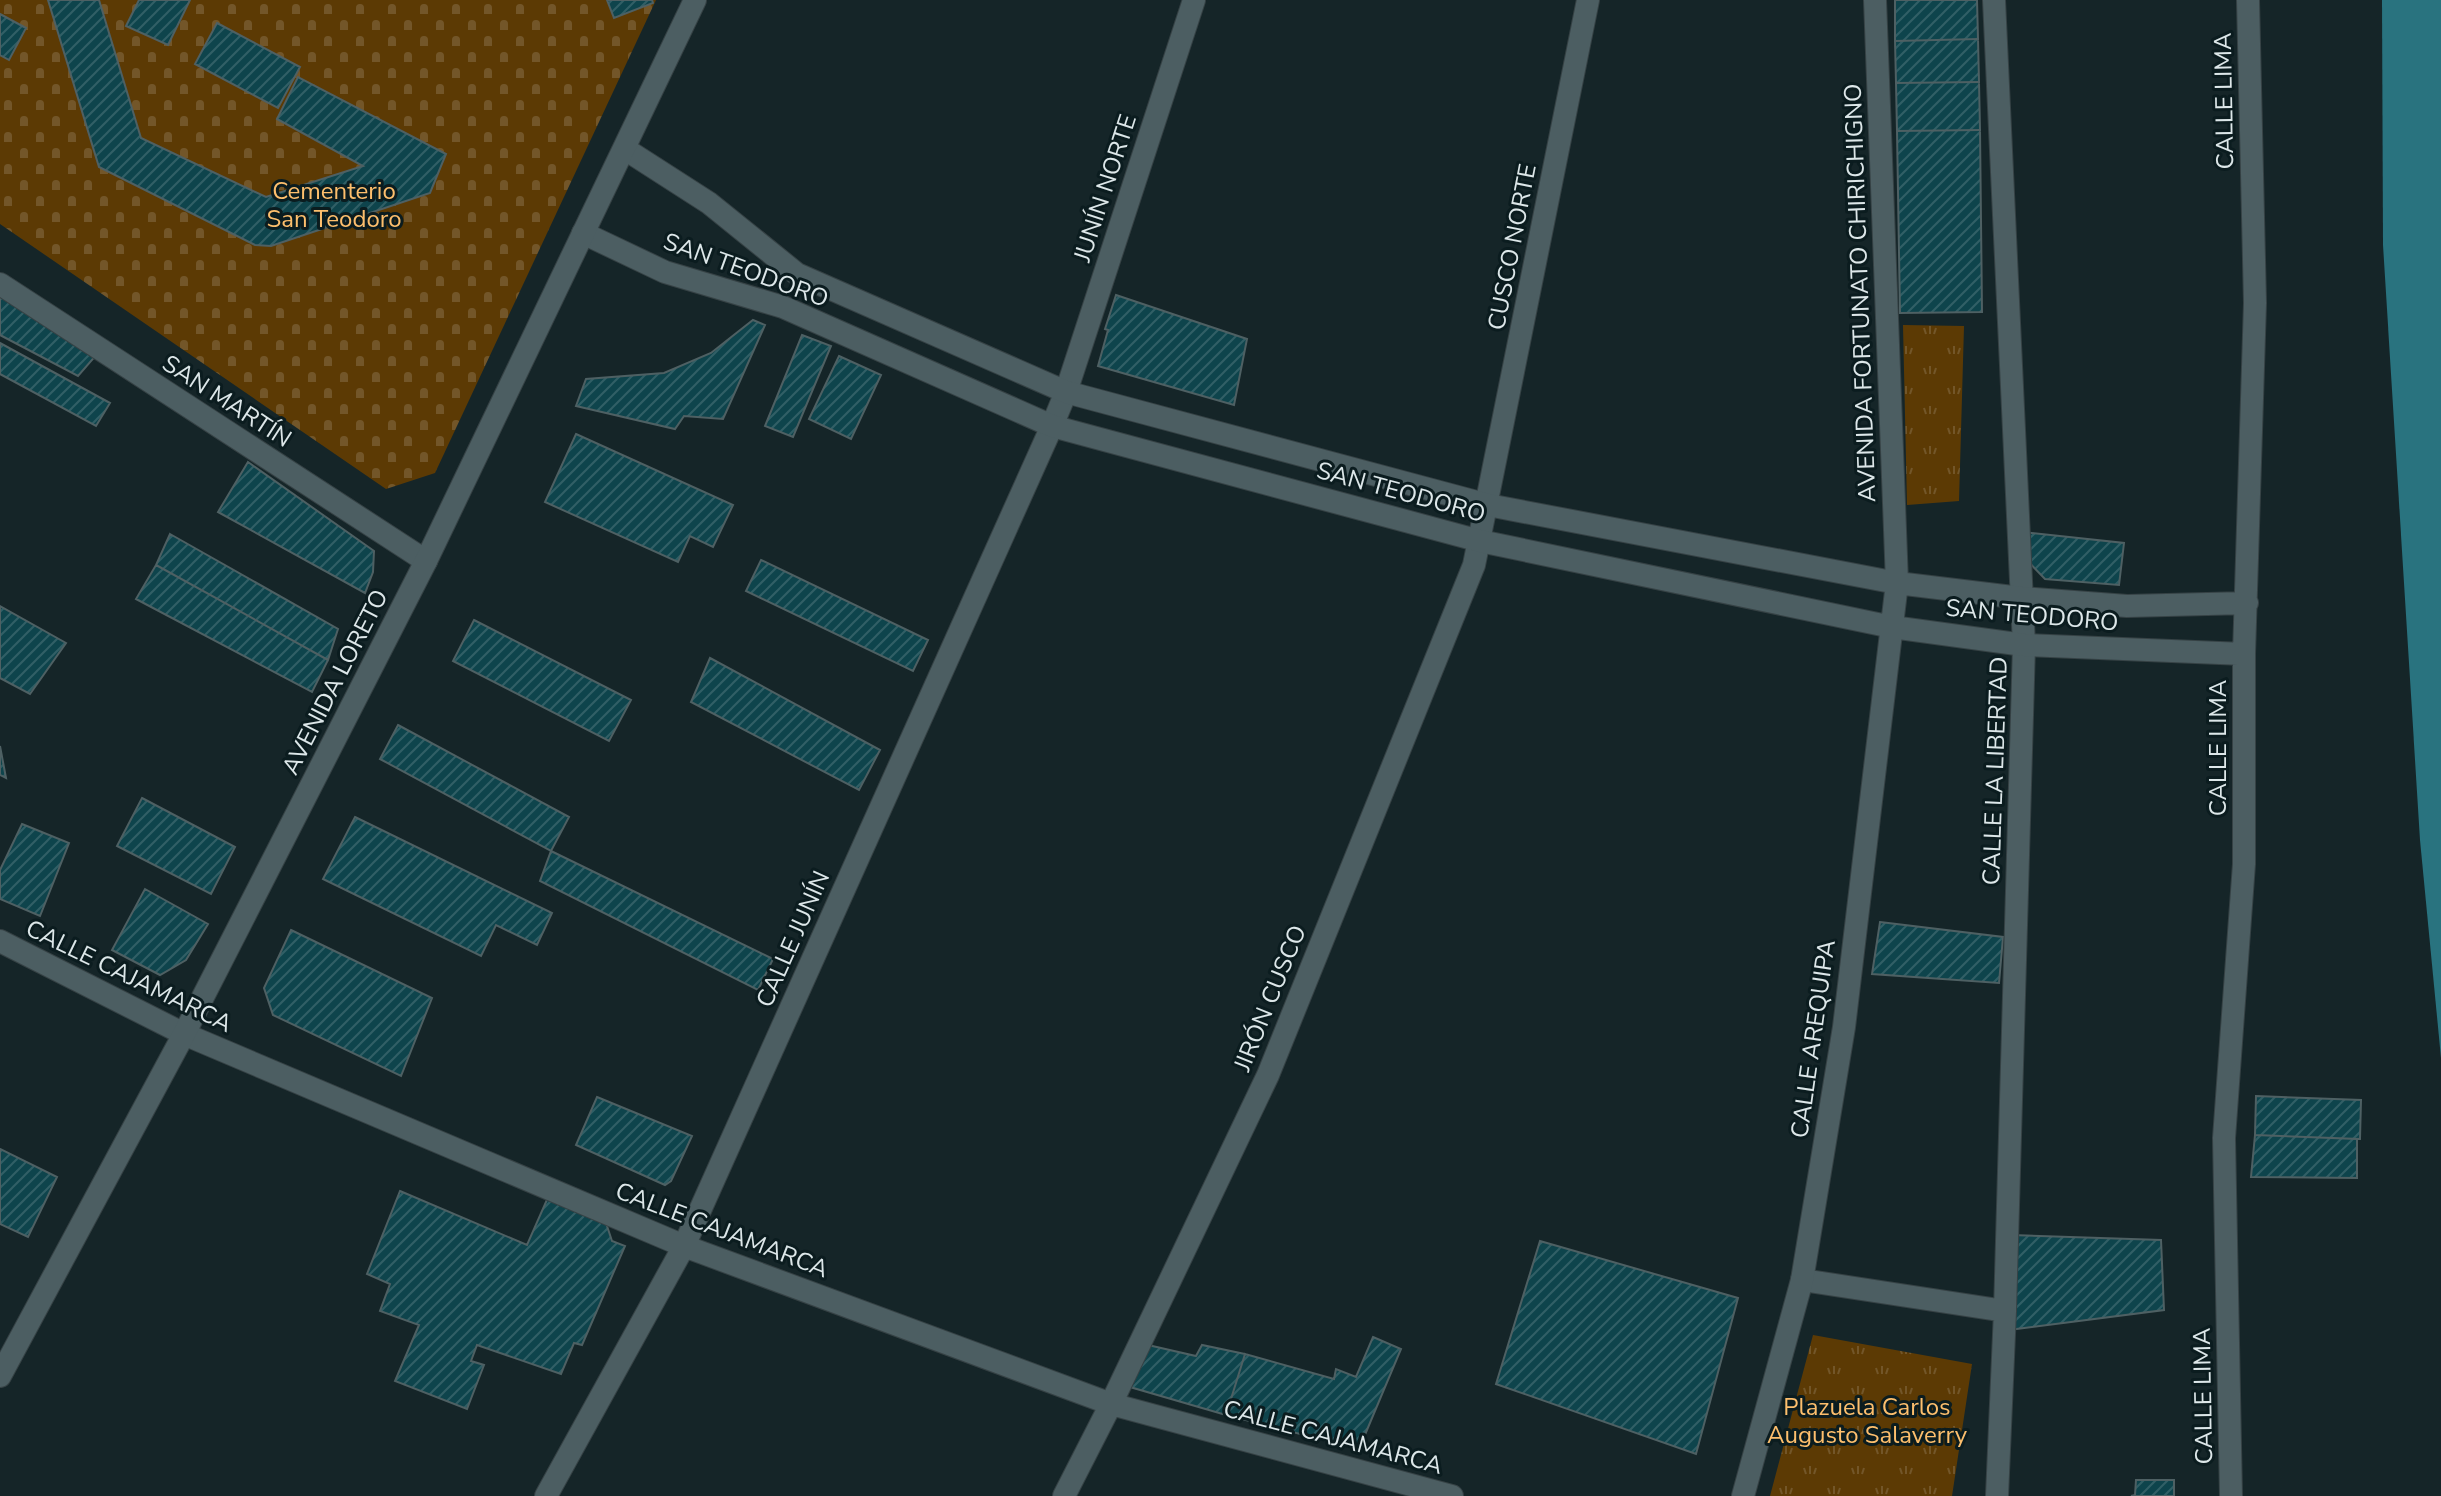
<svg xmlns="http://www.w3.org/2000/svg" width="2441" height="1496" font-family="'Nunito Sans',sans-serif">
<style>
.cemetery{fill:url(#cemetery-stones)}
.park{fill:url(#park-tufts)}
.water{fill:#29737f}
.building{fill:url(#building-hatch);stroke:#4e6063;stroke-width:2}
.lines{fill:none;stroke-linecap:round;stroke-linejoin:round}
.minor-casing{stroke:#364245;stroke-width:24}
.tertiary-casing{stroke:#364245;stroke-width:24}
.secondary-casing{stroke:#364245;stroke-width:24}
.minor{stroke:#4c5e62;stroke-width:22}
.tertiary{stroke:#4c5e62;stroke-width:22}
.secondary{stroke:#4c5e62;stroke-width:22}
.labels{text-anchor:middle;stroke-width:6;stroke-linejoin:round;paint-order:stroke}
.street-label{font-size:24px;fill:#dde7e9;stroke:#0b1c1f}
.park-label{font-size:24px;fill:#fdbf6d;stroke:#0b1c1f}
</style>
<defs>
<pattern id="cemetery-stones" width="16" height="16" patternUnits="userSpaceOnUse" patternTransform="scale(2)"><rect width="16" height="16" fill="#5c3a04"/><path d="M2 7V4a2 2 0 0 1 4 0v3zM10 15v-3a2 2 0 0 1 4 0v3z" fill="#735629"/></pattern>
<pattern id="park-tufts" width="24" height="20" patternUnits="userSpaceOnUse" patternTransform="scale(2)"><rect width="24" height="20" fill="#5c3a04"/><path d="M3 7l-1-3M5 7V3M7 7l1-3M15 17l-1-3M17 17v-4M19 17l1-3" fill="none" stroke="#735629"/></pattern>
<pattern id="building-hatch" width="6" height="6" patternUnits="userSpaceOnUse" patternTransform="scale(2)"><rect width="6" height="6" fill="#0e444c"/><path d="M-1 1l2-2M0 6l6-6M5 7l2-2" fill="none" stroke="#315f66"/></pattern>
</defs>
<rect width="100%" height="100%" fill="#152528"/>
<path class="cemetery" d="M0,0H656L435,473L386,489L0,224Z"/>
<path class="park" d="M1903,325L1964,326L1959,501L1907,505Z
M1813,1335L1972,1364L1952,1496H1770Z"/>
<path class="water" d="M2382,0H2441V1058L2420,840L2383,245Z"/>
<path class="building" d="M48,0H99L141,138L266,197L363,166L277,119L298,77L446,154L430,193L271,246L255,245L99,167Z
M139,0H190L168,45L126,26Z
M607,0H652L653,3L614,18Z
M1895,0H1977L1978,39L1895,41Z
M0,14L26,28L9,60L0,55Z
M217,23L300,67L278,108L195,64Z
M1978,39L1979,82L1896,83L1895,41Z
M1979,82L1980,130L1897,131L1896,83Z
M1980,130L1982,312L1900,313L1897,131Z
M0,286L98,353L78,376L0,335Z
M1116,295L1247,339L1234,405L1098,366L1108,330L1105,329Z
M753,320L765,325L723,419L684,416L675,429L576,406L586,379L664,373L711,353Z
M802,335L831,346L793,437L765,426Z
M0,343L110,403L96,426L0,374Z
M839,356L881,375L851,439L809,419Z
M576,434L733,505L713,547L690,536L678,562L545,502Z
M248,462L374,551L373,572L365,593L218,512Z
M2023,532L2124,543L2119,585L2045,579L2021,554Z
M170,534L338,629L328,660L156,565Z
M761,560L928,640L913,671L746,591Z
M156,565L328,660L312,692L136,599Z
M0,606L66,643L30,694L0,678Z
M474,620L631,700L609,741L453,661Z
M710,658L880,750L859,790L691,702Z
M398,725L569,817L551,851L380,759Z
M0,746L6,778L0,775Z
M142,798L235,847L211,894L117,846Z
M355,817L552,913L537,945L496,925L481,956L323,879Z
M22,824L69,843L40,916L0,899V870Z
M551,851L773,959L758,990L540,881Z
M145,889L208,924L186,960L160,975L112,950Z
M1880,922L2003,937L1999,983L1872,974Z
M291,930L432,998L401,1076L273,1015L264,988Z
M2256,1096L2361,1100L2360,1139L2255,1135Z
M597,1097L692,1136L671,1181L665,1185L576,1145Z
M2255,1135L2357,1139V1178L2251,1177Z
M0,1149L57,1177L28,1237L0,1224Z
M400,1191L527,1245L549,1195L605,1220L612,1241L625,1246L582,1345L574,1343L561,1374L477,1345L471,1361L484,1365L467,1409L395,1381L419,1325L380,1311L390,1284L367,1274Z
M2011,1235L2161,1240L2164,1310L2008,1330Z
M1540,1241L1738,1298L1696,1454L1496,1384Z
M1373,1337L1401,1349L1359,1449L1226,1415L1245,1354L1334,1379L1336,1369L1356,1377Z
M1148,1345L1196,1356L1202,1345L1245,1354L1226,1415L1130,1387Z
M2136,1480H2174V1496H2131L2135,1495Z"/>
<g class="lines">
<g class="minor-casing">
<path id="minor" d="M1994,0L2024,645L2005,1311L1997,1496
M0,284L426,561
M0,941L184,1034L684,1246L1111,1404L1452,1496
M1802,1280L2005,1311
M546,1496L684,1246L1052,426L1066,392L1194,0
M1064,1496L1111,1404L1268,1075L1474,565L1588,0"/>
</g>
<g class="tertiary-casing">
<path id="tertiary" d="M625,149L709,203L797,274L1066,392L1488,505L1897,583L2021,598L2127,606L2247,603
M583,233L665,272L783,307L1052,426L1480,541L1892,627L2024,645L2244,654
M1743,1496L1802,1280L1844,1027L1897,583L1875,0
M2231,1496L2224,1138L2244,864V654L2255,303L2248,0"/>
</g>
<g class="secondary-casing">
<path id="secondary" d="M0,1376L184,1034L426,561L695,0"/>
</g>
<use href="#minor" class="minor"/>
<use href="#tertiary" class="tertiary"/>
<use href="#secondary" class="secondary"/>
</g>
<g class="labels">
<g class="street-label">
<text transform="translate(2224 101) rotate(-91)" y="8">CALLE LIMA</text>
<text transform="translate(1105 188) rotate(-72)" y="8">JUNÍN NORTE</text>
<text transform="translate(1512 247) rotate(-79)" y="8">CUSCO NORTE</text>
<text transform="translate(746 270) rotate(20)" y="8">SAN TEODORO</text>
<text transform="translate(1860 293) rotate(-92)" y="8">AVENIDA FORTUNATO CHIRICHIGNO</text>
<text transform="translate(227 401) rotate(33)" y="8">SAN MARTÍN</text>
<text transform="translate(1401 492) rotate(15)" y="8">SAN TEODORO</text>
<text transform="translate(2032 615) rotate(5)" y="8">SAN TEODORO</text>
<text transform="translate(335 682) rotate(-63)" y="8">AVENIDA LORETO</text>
<text transform="translate(2218 748) rotate(-90)" y="8">CALLE LIMA</text>
<text transform="translate(1995 771) rotate(-88)" y="8">CALLE LA LIBERTAD</text>
<text transform="translate(793 939) rotate(-66)" y="8">CALLE JUNÍN</text>
<text transform="translate(129 976) rotate(26)" y="8">CALLE CAJAMARCA</text>
<text transform="translate(1270 998) rotate(-68)" y="8">JIRÓN CUSCO</text>
<text transform="translate(1813 1039) rotate(-82)" y="8">CALLE AREQUIPA</text>
<text transform="translate(722 1230) rotate(21)" y="8">CALLE CAJAMARCA</text>
<text transform="translate(2203 1396) rotate(-91)" y="8">CALLE LIMA</text>
<text transform="translate(1333 1437) rotate(15)" y="8">CALLE CAJAMARCA</text>
</g>
<g class="park-label">
<text x="334" y="199">Cementerio<tspan x="334" dy="28">San Teodoro</tspan></text>
<text x="1867" y="1415">Plazuela Carlos<tspan x="1867" dy="28">Augusto Salaverry</tspan></text>
</g>
</g>
</svg>
